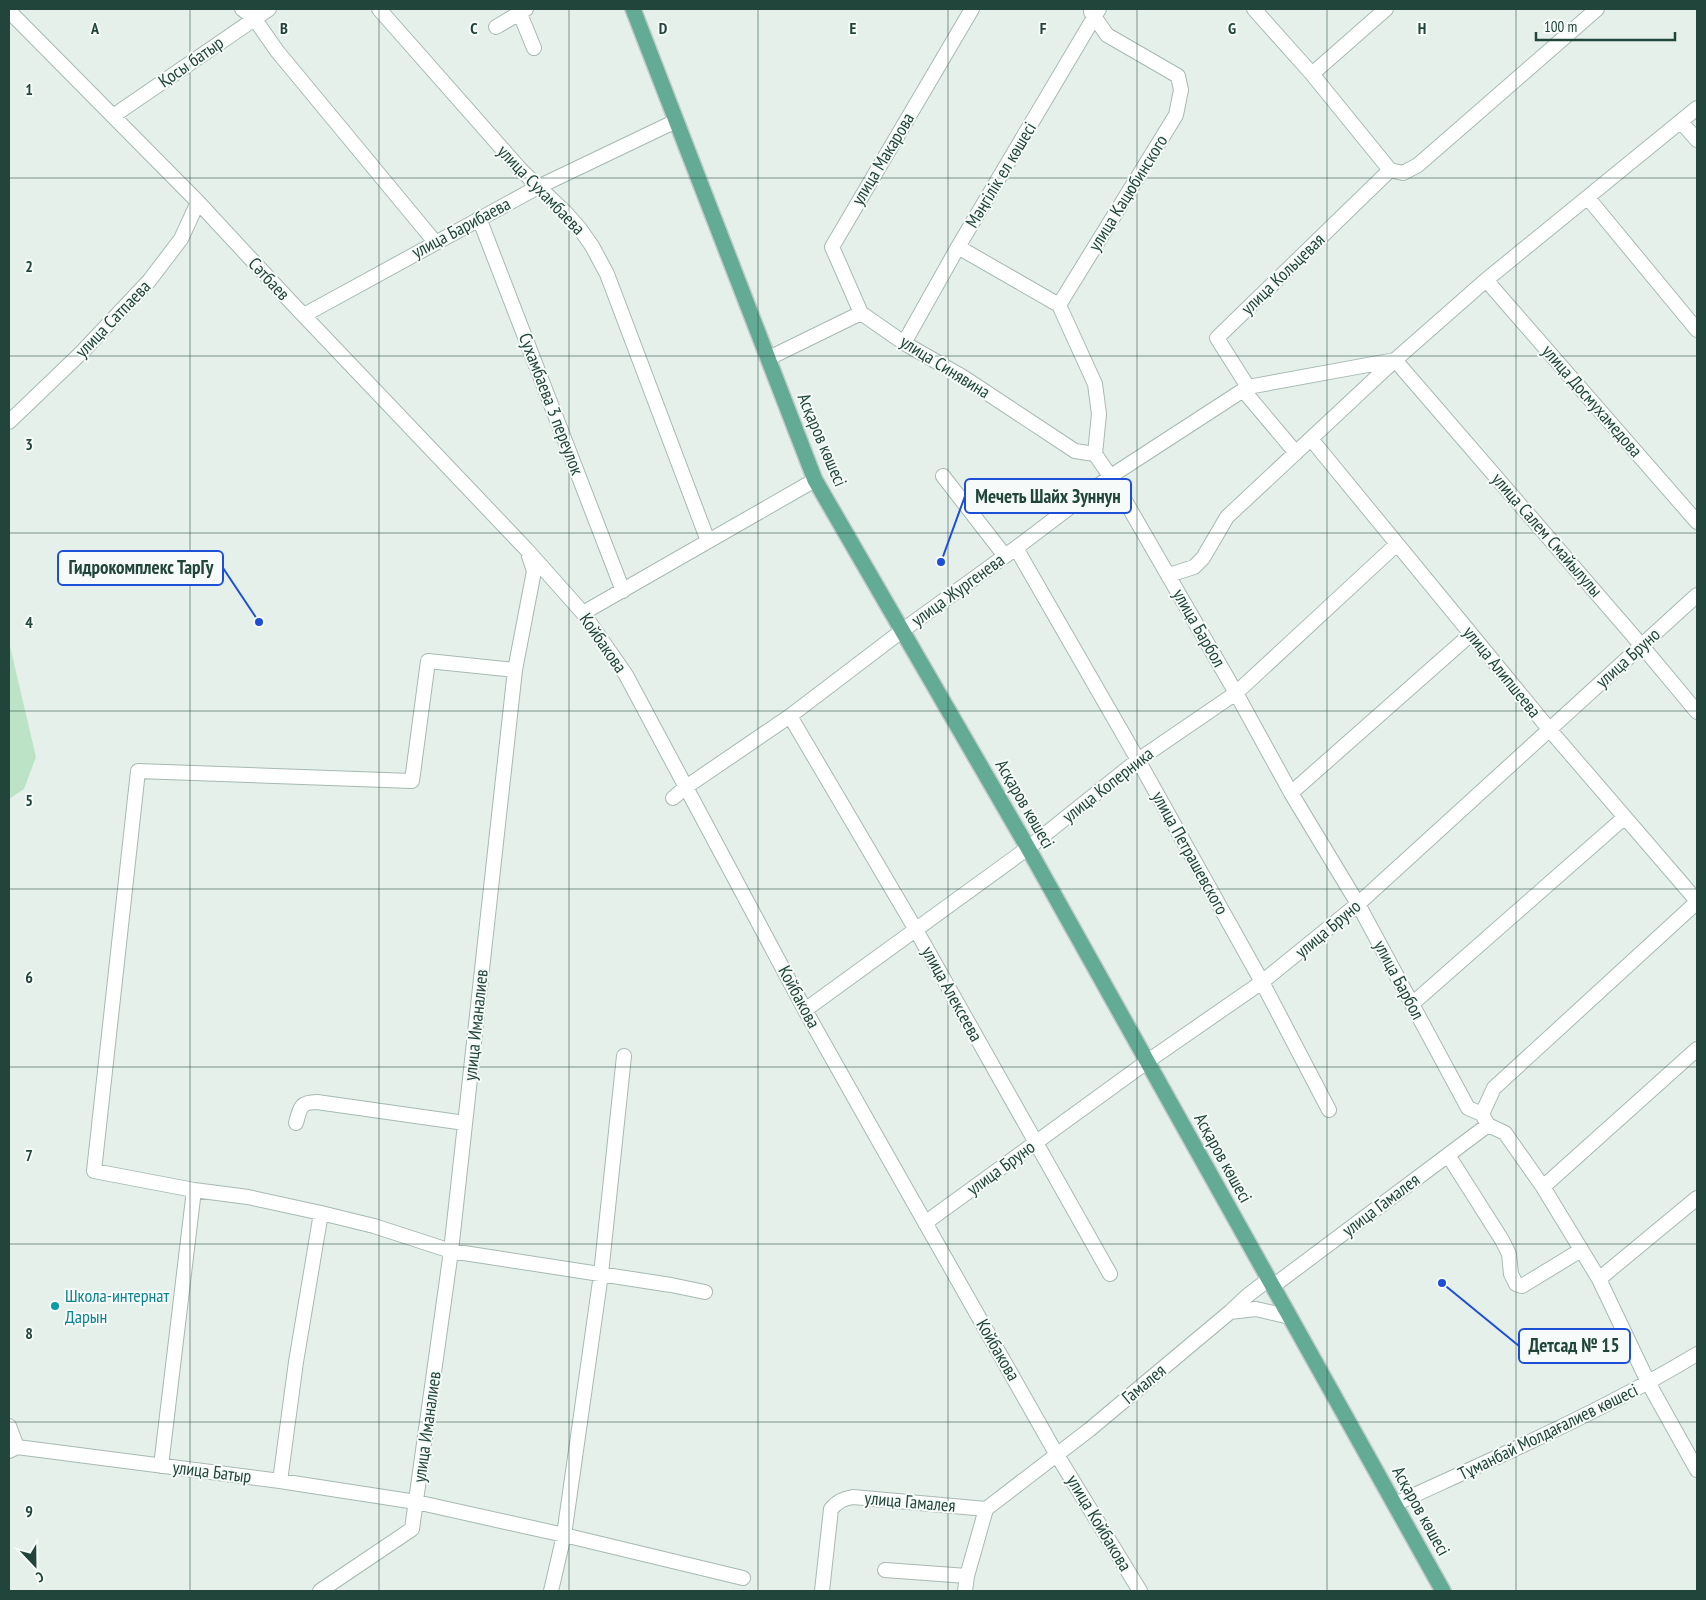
<svg xmlns="http://www.w3.org/2000/svg" width="1706" height="1600" font-family="'PT Sans Narrow',sans-serif">
<style>
.green{fill:#bce3c5}
.lines{fill:none;stroke-linecap:round;stroke-linejoin:round}
.minor-casing{stroke:#a6b9b2;stroke-width:16}
.major-casing{stroke:#c1cbc8;stroke-width:18}
.minor{stroke:#fff;stroke-width:14}
.major{stroke:#64ab96;stroke-width:15}
.grid{fill:none;stroke:#21453a;stroke-width:1;stroke-opacity:0.55}
.culture-dot{fill:#0f9aa8;stroke:#f6fbf9;stroke-width:2}
.labels{text-anchor:middle;stroke-width:4;stroke-linejoin:round;paint-order:stroke}
.street-label{font-size:18px;fill:#21453a;stroke:#f6fbf9}
.culture-label{font-size:18px;fill:#0d838f;stroke:#f6fbf9;text-anchor:start}
.grid-label{font-size:16px;text-anchor:middle;font-weight:bold;fill:#21453a;stroke:#f6fbf9;stroke-width:4;stroke-linejoin:round;paint-order:stroke}
.leader{fill:none;stroke:#1d4ed8;stroke-width:2}
.callout-dot{fill:#1d4ed8;stroke:#f6fbf9;stroke-width:2}
.callout{fill:#f6fbf9;stroke:#1d4ed8;stroke-width:2}
.callout-label{font-size:19px;text-anchor:middle;font-weight:bold;fill:#21453a}
</style>
<rect width="100%" height="100%" fill="#e5f0eb"/>
<path class="green" d="M9,642L36,757L24,789L9,799Z"/>
<g class="lines">
<g class="minor-casing">
<path id="minor" d="M242,9L254,18L277,51L435,242
M379,9L520,169L565,212L580,229L592,246L607,274L708,541
M518,9L534,48
M9,11L198,202L290,301L527,550L583,613L626,675L805,1010L876,1136L1057,1455L1140,1591
M496,27L526,9
M1312,74L1386,9
M113,116L269,9
M1681,122L1697,140
M1390,170L1403,173L1418,165L1597,9
M1588,198L1697,330
M479,218L623,591
M958,247L1059,305L1095,384L1099,414L1095,454
M1486,280L1697,522
M1059,305L1176,115L1181,90L1178,76L1107,35L1091,12
M861,313L832,247L972,9
M304,315L538,187L676,121
M904,343L958,247L1099,9
M769,358L861,313L904,343L963,377L1075,451L1095,454L1116,485L1236,693L1291,793L1358,904L1468,1108L1482,1114L1488,1125L1505,1133L1543,1187L1599,1279L1649,1384L1697,1470
M1248,387L1217,338L1390,170L1312,74L1254,9
M1243,390L1296,453
M9,422L81,353L149,281L181,239L198,202
M1311,439L1549,729L1697,901
M943,476L1005,556
M1016,548L1138,760L1262,982L1329,1110
M1169,575L1194,567L1203,558L1227,517L1395,360L1486,280L1697,108
M583,613L815,480
M515,670L428,661L412,781L138,771L94,1171L194,1190L248,1197L321,1213L374,1226L451,1251L671,1285L705,1292
M790,716L916,930L1110,1274
M1291,793L1471,634
M673,798L686,787L790,716L903,630L1016,548L1111,476L1248,387L1395,360L1642,646L1697,712
M1412,1004L1625,817
M805,1010L1028,848L1138,760L1236,693L1397,544
M1482,1114L1494,1088L1697,902
M296,1123C300,1108 300,1102 317,1102L465,1123
M1448,1155L1502,1240L1509,1254L1511,1274L1516,1284L1522,1286L1581,1250
M1543,1187L1697,1049
M925,1223L1148,1061L1262,982L1358,904L1697,595
M1599,1279L1697,1198
M1273,1286L1488,1125
M1230,1312L1256,1309L1290,1317
M9,1426L17,1447
M9,1451L17,1447L280,1481L416,1502L564,1535L743,1578
M161,1466L194,1190
M280,1481L296,1362L321,1213
M1395,1504C1497,1457 1601,1412 1697,1354
M885,1570L967,1576
M320,1591L412,1529L451,1251L515,670L534,571L529,556
M551,1591L564,1535L601,1274L624,1056
M822,1591L831,1509C838,1501 843,1499 853,1497L986,1509L1089,1430L1230,1312L1247,1296L1269,1279
M965,1591L967,1576L986,1509"/>
</g>
<g class="major-casing">
<path id="major" d="M633,9L815,480L1028,848L1443,1591"/>
</g>
<use href="#minor" class="minor"/>
<use href="#major" class="major"/>
</g>
<path class="grid" d="M190,9V1591M379,9V1591M569,9V1591M758,9V1591M948,9V1591M1137,9V1591M1327,9V1591M1516,9V1591M9,178H1697M9,356H1697M9,533H1697M9,711H1697M9,889H1697M9,1067H1697M9,1244H1697M9,1422H1697"/>
<circle class="culture-dot" cx="55" cy="1306" r="5"/>
<g class="labels">
<g class="street-label">
<text transform="translate(191 62) rotate(-35)" y="6">Қосы батыр</text>
<text transform="translate(883 159) rotate(-59)" y="6">улица Макарова</text>
<text transform="translate(1001 175) rotate(-59)" y="6">Мәңгілік ел көшесі</text>
<text transform="translate(541 190) rotate(46)" y="6">улица Сухамбаева</text>
<text transform="translate(1128 193) rotate(-58)" y="6">улица Кацюбинского</text>
<text transform="translate(461 228) rotate(-28)" y="6">улица Барибаева</text>
<text transform="translate(1283 274) rotate(-44)" y="6">улица Кольцевая</text>
<text transform="translate(269 279) rotate(47)" y="6">Сәтбаев</text>
<text transform="translate(113 319) rotate(-46)" y="6">улица Сатпаева</text>
<text transform="translate(945 367) rotate(32)" y="6">улица Синявина</text>
<text transform="translate(1592 401) rotate(49)" y="6">улица Досмухамедова</text>
<text transform="translate(551 404) rotate(69)" y="6">Сухамбаева 3 переулок</text>
<text transform="translate(822 440) rotate(67)" y="6">Асқаров көшесі</text>
<text transform="translate(1547 535) rotate(49)" y="6">улица Салем Смайылулы</text>
<text transform="translate(958 590) rotate(-36)" y="6">улица Жургенева</text>
<text transform="translate(1199 628) rotate(60)" y="6">улица Барбол</text>
<text transform="translate(603 643) rotate(55)" y="6">Койбакова</text>
<text transform="translate(1628 658) rotate(-42)" y="6">улица Бруно</text>
<text transform="translate(1502 672) rotate(51)" y="6">улица Алипшеева</text>
<text transform="translate(1108 785) rotate(-38)" y="6">улица Коперника</text>
<text transform="translate(1025 804) rotate(60)" y="6">Асқаров көшесі</text>
<text transform="translate(1190 853) rotate(61)" y="6">улица Петрашевского</text>
<text transform="translate(1328 929) rotate(-40)" y="6">улица Бруно</text>
<text transform="translate(1399 980) rotate(62)" y="6">улица Барбол</text>
<text transform="translate(952 994) rotate(61)" y="6">улица Алексеева</text>
<text transform="translate(799 997) rotate(62)" y="6">Койбакова</text>
<text transform="translate(476 1025) rotate(-84)" y="6">улица Иманалиев</text>
<text transform="translate(1223 1158) rotate(61)" y="6">Асқаров көшесі</text>
<text transform="translate(1001 1168) rotate(-36)" y="6">улица Бруно</text>
<text transform="translate(1381 1205) rotate(-37)" y="6">улица Гамалея</text>
<text transform="translate(998 1350) rotate(60)" y="6">Койбакова</text>
<text transform="translate(1144 1384) rotate(-40)" y="6">Гамалея</text>
<text transform="translate(427 1427) rotate(-82)" y="6">улица Иманалиев</text>
<text transform="translate(1548 1432) rotate(-26)" y="6">Тұманбай Молдағалиев көшесі</text>
<text transform="translate(212 1472) rotate(7)" y="6">улица Батыр</text>
<text transform="translate(910 1502) rotate(5)" y="6">улица Гамалея</text>
<text transform="translate(1421 1511) rotate(61)" y="6">Асқаров көшесі</text>
<text transform="translate(1099 1523) rotate(59)" y="6">улица Койбакова</text>
</g>
<g class="culture-label">
<text x="65" y="1302">Школа-интернат<tspan x="65" dy="21">Дарын</tspan></text>
</g>
</g>
<g class="grid-label">
<text x="95" y="34">A</text>
<text x="284" y="34">B</text>
<text x="474" y="34">C</text>
<text x="663" y="34">D</text>
<text x="853" y="34">E</text>
<text x="1043" y="34">F</text>
<text x="1232" y="34">G</text>
<text x="1422" y="34">H</text>
<text x="29" y="95">1</text>
<text x="29" y="272">2</text>
<text x="29" y="450">3</text>
<text x="29" y="628">4</text>
<text x="29" y="806">5</text>
<text x="29" y="983">6</text>
<text x="29" y="1161">7</text>
<text x="29" y="1339">8</text>
<text x="29" y="1517">9</text>
</g>
<path class="leader" d="M941 562L965 496M259 622L223 568M1442 1283L1519 1346"/>
<g class="callout-dot">
<circle cx="941" cy="562" r="5"/>
<circle cx="259" cy="622" r="5"/>
<circle cx="1442" cy="1283" r="5"/>
</g>
<g class="callout">
<rect x="965" y="479" width="166" height="34" rx="5"/>
<rect x="58" y="551" width="165" height="34" rx="5"/>
<rect x="1519" y="1329" width="111" height="34" rx="5"/>
</g>
<g class="callout-label">
<text x="1048" y="503">Мечеть Шайх Зуннун</text>
<text x="141" y="574">Гидрокомплекс ТарГу</text>
<text x="1574" y="1352">Детсад № 15</text>
</g>
<rect width="1706" height="1600" fill="none" stroke="#21453a" stroke-width="20"/>
<g transform="translate(35 1565) rotate(158)" stroke="#f6fbf9" stroke-width="4" paint-order="stroke">
<path d="M0-4L9 19L0 12L-9 19Z" fill="#21453a"/>
<text y="-8" font-size="14" font-weight="bold" text-anchor="middle" fill="#21453a">С</text>
</g>
<path d="M1536 32v8h139v-8" fill="none" stroke="#21453a" stroke-width="2.5"/>
<text x="1544" y="32" font-size="15" fill="#21453a" stroke="#f6fbf9" stroke-width="4" paint-order="stroke">100 m</text>
</svg>
